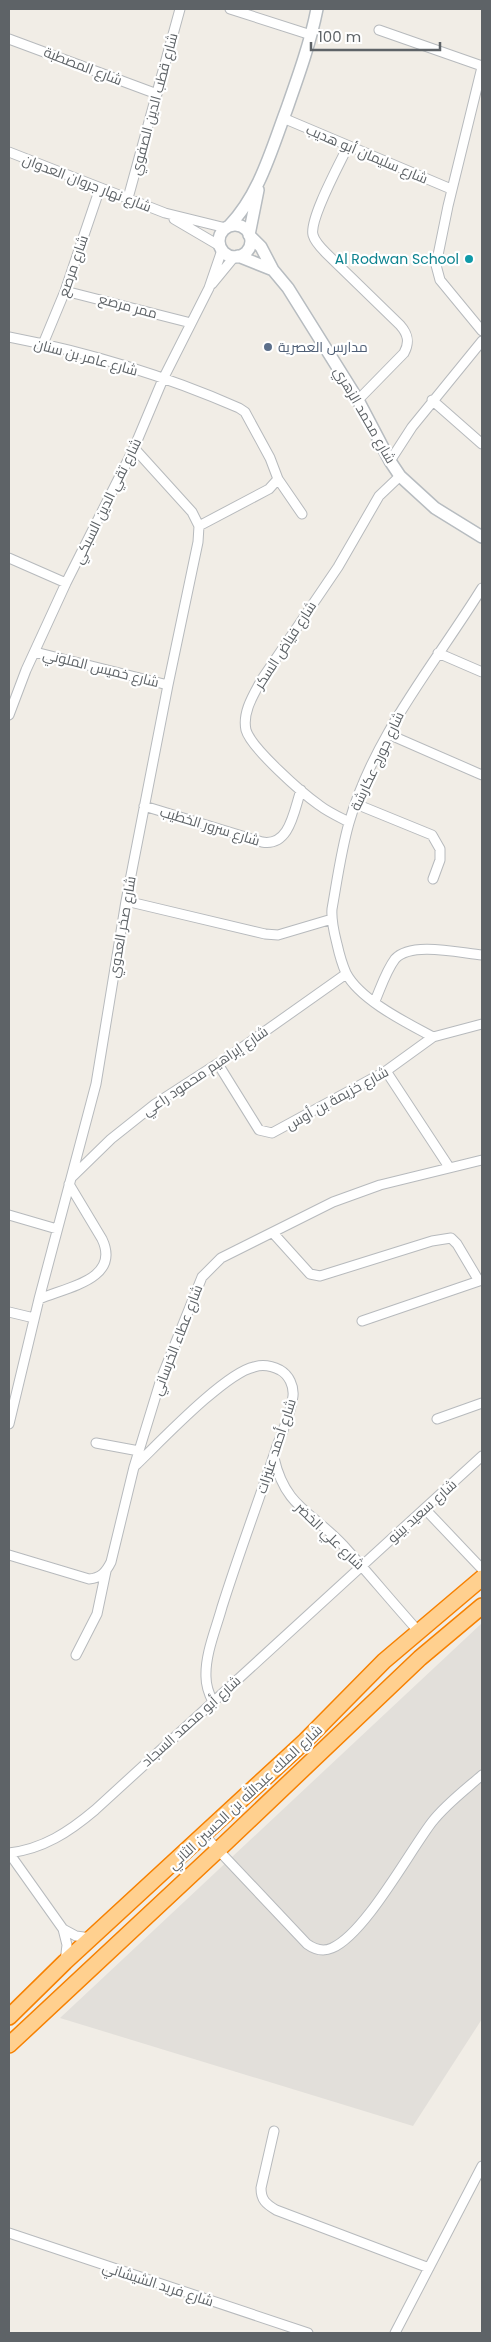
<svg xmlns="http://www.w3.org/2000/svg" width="491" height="2342" font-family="Poppins,Cairo,sans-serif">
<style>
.industrial{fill:#e2dfda}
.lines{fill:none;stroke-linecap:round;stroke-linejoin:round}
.street-casing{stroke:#b7babd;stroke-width:11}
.secondary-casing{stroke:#b7bcc0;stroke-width:14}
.highway-casing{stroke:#f78100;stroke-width:18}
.street{stroke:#fff;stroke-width:9}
.secondary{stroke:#fff;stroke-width:11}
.highway{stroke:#ffd08f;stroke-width:15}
.culture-dot{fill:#0f9aa8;stroke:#fff;stroke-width:2}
.service-dot{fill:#5c6f8a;stroke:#fff;stroke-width:2}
.labels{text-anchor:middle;stroke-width:4.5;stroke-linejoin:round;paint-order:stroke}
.street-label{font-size:14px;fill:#5e6367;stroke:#fff}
.culture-label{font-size:14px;fill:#0d838f;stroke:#fff;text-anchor:end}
.service-label{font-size:14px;fill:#4e5e75;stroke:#fff;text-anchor:start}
</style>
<rect width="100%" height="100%" fill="#f1ede6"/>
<path class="industrial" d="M482,1623V2019L413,2126L60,2018Z"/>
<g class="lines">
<g class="street-casing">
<path id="street" d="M230,9L311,35
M379,30L482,66
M9,39L157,94
M482,67L448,206L436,265L440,280L482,331
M283,118L451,189
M348,146C340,163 309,219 313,235C315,242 321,248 326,253L400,325C408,334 410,342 404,353L358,400
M9,152L165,213L226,228
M128,198L180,9
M174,219L220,246
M212,284L235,256
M65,291L191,323
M9,337C87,352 166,376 239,408L245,412L270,458L278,479L302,514
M43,344L65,291L100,188
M432,400L482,444
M390,461L412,427L482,341
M199,526L269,489L278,479
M9,558L66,583
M35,652L168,685
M438,653L482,672
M9,715L26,670L66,583L134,448L163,379L209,288L222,250
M388,734L482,775
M356,804L432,835L440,849V860L433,879
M144,806L262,842C290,847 294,810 301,790
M349,822C339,817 328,812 319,805C302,793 251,748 246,730C242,712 254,694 262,679L338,567L379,496L400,476
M126,901L265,934L278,935L332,919
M375,1001C381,987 386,971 395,959C411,941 460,953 482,955
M433,1037C407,1023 360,1000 346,973C342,964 339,953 337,944C334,932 331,921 332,909C337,881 341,851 349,823C374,735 435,664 482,588
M218,1064L259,1130L272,1133L386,1071L433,1037L482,1024
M386,1071L449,1167
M72,1177L111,1139L155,1104L240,1049L346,974
M9,1215L57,1229
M273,1233L310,1274L320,1276L432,1241L451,1238L457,1244L479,1281
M39,1299C68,1287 121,1279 102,1239L69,1184
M9,1312L34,1318
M362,1321L482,1280
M437,1419L482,1403
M9,1424L39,1299L96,1084L126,901L168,685L198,542L199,526L192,512L134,448
M96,1443L139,1451
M274,1458C285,1507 312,1512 343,1545C369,1574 393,1603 419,1632
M136,1465C160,1442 225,1373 254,1367C263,1364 272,1366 280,1370C289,1375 294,1386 293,1396C291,1413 283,1430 277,1446C259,1500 239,1553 222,1607C216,1629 205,1654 206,1677C206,1686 209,1694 213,1702
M425,1509L482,1569
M9,1555L89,1579C101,1578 106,1572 111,1562L134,1467L161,1379L202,1277L221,1258L333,1202L380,1185L482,1160
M76,1655L97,1614L106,1571
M205,1836L307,1944C314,1949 323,1952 332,1948C365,1934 409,1852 432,1822C446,1804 465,1790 482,1775
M9,1853C43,1849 69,1832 95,1810L482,1456
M9,1853L63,1929L67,1945L65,1962
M63,1929L76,1936L91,1938
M274,2131L261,2188C261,2200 266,2204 276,2210L429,2268
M9,2233L308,2333
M395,2333L482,2166"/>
</g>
<g class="secondary-casing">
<path id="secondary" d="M219 241a16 16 0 1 1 32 0a16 16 0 1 1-32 0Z
M229,226C259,195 271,151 286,111C298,77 310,44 317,9
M249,235L258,190
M250,236L261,247L273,270L288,288L358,400L390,461L400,476L435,508L482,537
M238,256L273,270"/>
</g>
<g class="highway-casing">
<path id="highway" d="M9,2017L65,1962L305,1741L384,1661L482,1578
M9,2045L218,1850L420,1658L482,1606"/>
</g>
<use href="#street" class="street"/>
<use href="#secondary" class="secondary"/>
<use href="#highway" class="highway"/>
</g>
<circle class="culture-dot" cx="469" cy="259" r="5"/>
<circle class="service-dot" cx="268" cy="347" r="5"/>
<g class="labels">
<g class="street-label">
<text transform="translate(83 66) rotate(21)" y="5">شارع المصطبة</text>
<text transform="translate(154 104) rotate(-75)" y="5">شارع قطب الدين الصفوي</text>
<text transform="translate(367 154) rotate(23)" y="5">شارع سليمان أبو هديب</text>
<text transform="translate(87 183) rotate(21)" y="5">شارع نهار جروان العدوان</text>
<text transform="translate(73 266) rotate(-71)" y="5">شارع مرصع</text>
<text transform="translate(128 306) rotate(15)" y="5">ممر مرصع</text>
<text transform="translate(86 357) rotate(15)" y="5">شارع عامر بن سنان</text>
<text transform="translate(365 415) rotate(60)" y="5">شارع محمد الزهري</text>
<text transform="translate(107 501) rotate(-64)" y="5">شارع تقي الدين السبكي</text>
<text transform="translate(285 645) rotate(-57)" y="5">شارع فياض السكر</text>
<text transform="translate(101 668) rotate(14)" y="5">شارع خميس الملوني</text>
<text transform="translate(377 761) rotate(-65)" y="5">شارع جورج عكارشة</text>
<text transform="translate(210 826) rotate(17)" y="5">شارع سرور الخطيب</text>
<text transform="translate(122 927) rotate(-80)" y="5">شارع صخر العدوي</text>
<text transform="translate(205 1071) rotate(-34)" y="5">شارع إبراهيم محمود راعي</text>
<text transform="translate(337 1098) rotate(-29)" y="5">شارع خزيمة بن أوس</text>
<text transform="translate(177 1340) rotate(-69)" y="5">شارع عطاء الخرساني</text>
<text transform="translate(276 1446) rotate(-72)" y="5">شارع أحمد عنيزات</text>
<text transform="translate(422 1511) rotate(-42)" y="5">شارع سعيد بينو</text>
<text transform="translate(330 1536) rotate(44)" y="5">شارع علي الخضر</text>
<text transform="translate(191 1721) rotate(-42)" y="5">شارع أبو محمد السجاد</text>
<text transform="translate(245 1797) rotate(-43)" y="5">شارع الملك عبدالله بن الحسين الثاني</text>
<text transform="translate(158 2284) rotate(18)" y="5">شارع فريد الشيشاني</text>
</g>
<g class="culture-label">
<text x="459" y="264">Al Rodwan School</text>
</g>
<g class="service-label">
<text x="278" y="352">مدارس العصرية</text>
</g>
</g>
<rect width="491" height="2342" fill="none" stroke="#5e6367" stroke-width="20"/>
<path d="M311 42v8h129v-8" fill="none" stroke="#5e6367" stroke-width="2.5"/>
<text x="318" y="42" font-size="15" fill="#5e6367" stroke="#ffffff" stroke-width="4" paint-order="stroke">100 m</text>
</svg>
